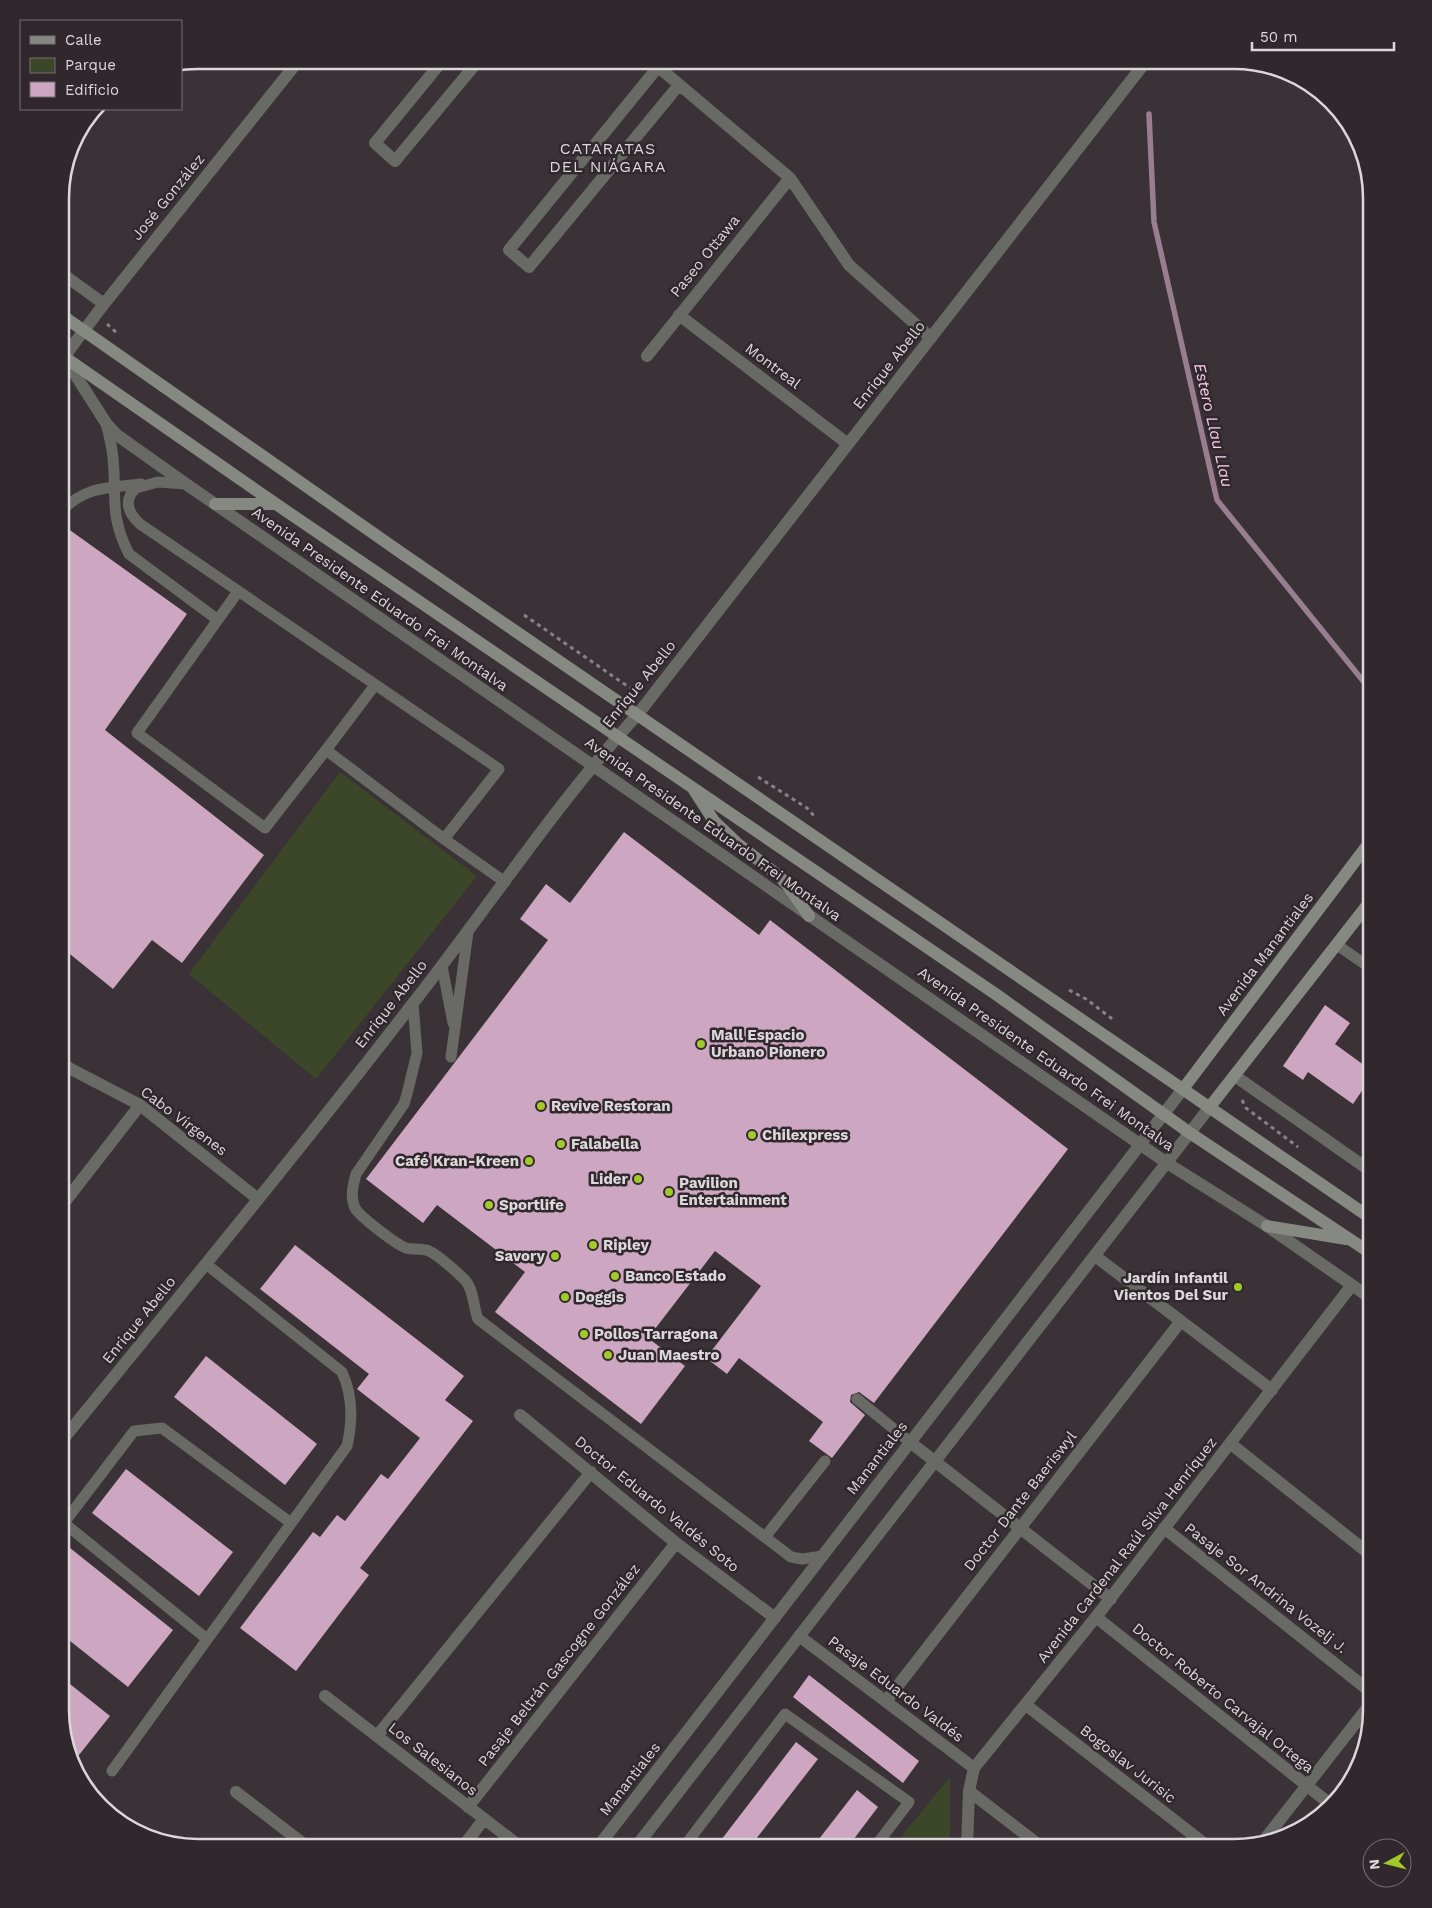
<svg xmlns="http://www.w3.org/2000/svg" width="1432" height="1908" font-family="'Work Sans',sans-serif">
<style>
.green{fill:#3c4629}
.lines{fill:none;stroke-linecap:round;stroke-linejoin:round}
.stream{stroke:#987e90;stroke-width:5.5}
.building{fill:#cda6c1}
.path{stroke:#888286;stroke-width:3;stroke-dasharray:4 4;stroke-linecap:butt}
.service{stroke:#696a66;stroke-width:11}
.minor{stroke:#696a66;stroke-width:12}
.tertiary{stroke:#696a66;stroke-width:12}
.secondary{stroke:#868882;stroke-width:12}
.poi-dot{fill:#a2c929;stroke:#30282d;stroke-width:2}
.labels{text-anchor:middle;stroke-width:5;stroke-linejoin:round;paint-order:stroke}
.street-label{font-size:15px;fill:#dcd7da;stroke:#30282d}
.poi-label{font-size:15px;font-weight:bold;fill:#dcd7da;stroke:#30282d;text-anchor:start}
.neighbourhood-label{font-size:16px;letter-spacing:1px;fill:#dcd7da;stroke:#30282d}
.water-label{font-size:16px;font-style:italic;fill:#fecdee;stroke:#30282d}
.rim{fill:none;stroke:#dcd7da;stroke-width:2.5}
</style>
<rect width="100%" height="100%" fill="#3a3237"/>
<path class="green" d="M340,772L477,876L316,1079L189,974Z
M950,1777V1848H892Z"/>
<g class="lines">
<path class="stream" d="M1149,114L1154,222L1217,500L1372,692"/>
</g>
<path class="building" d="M60,523L187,614L105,730L264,855L182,963L152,940L113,989L60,946Z
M624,832L759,935L770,920L1068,1149L874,1403L859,1392L851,1395L850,1402L865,1415L832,1458L809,1441L823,1422L739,1358L727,1374L706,1358L761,1286L715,1251L648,1338L685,1366L641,1424L495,1312L525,1272L437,1205L423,1223L366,1179L548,940L520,919L546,884L570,903Z
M1325,1005L1350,1023L1335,1044L1372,1071V1076L1353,1104L1308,1072L1303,1080L1283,1066Z
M295,1245L464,1376L445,1400L473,1421L360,1568L369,1575L296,1671L240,1628L313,1532L320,1537L337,1515L345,1521L381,1474L388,1479L420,1438L357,1389L369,1374L260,1289Z
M206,1356L317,1444L285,1485L174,1397Z
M126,1469L233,1552L199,1596L92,1513Z
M60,1540L173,1630L128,1687L60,1633Z
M809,1675L919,1761L903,1783L793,1697Z
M60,1676L110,1716L75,1760L60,1710Z
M796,1742L818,1759L749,1848H715Z
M857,1790L878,1807L847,1848H812Z"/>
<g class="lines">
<path class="path" d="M107,324L117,333
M524,615L636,692
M758,777L807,808L814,816
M1069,990L1086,999L1115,1021
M1242,1100L1246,1108L1298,1147"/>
<path class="service" d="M106,423C109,435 112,446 113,458C117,497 109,515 129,554L218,620
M186,484L158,482L136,488C123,500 128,513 140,524L499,769L444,839L326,750L265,828L137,733L237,593
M60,512C86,486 107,488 141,484
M326,750L375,685
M444,839L505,882
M1337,945L1372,969
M442,966L453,1023
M413,1004L417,1053L407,1094L404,1104L356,1174C353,1185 350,1197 355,1208C359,1216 397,1245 406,1248C413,1250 421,1248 429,1251C438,1255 457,1272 465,1280C474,1290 473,1306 478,1319L791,1557L802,1559L823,1556
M451,1057L468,932
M857,1399L910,1442
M64,1523L207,1639
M60,1528L134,1431L162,1428L291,1523
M765,1537L825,1461
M112,1771L347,1446C353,1420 353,1396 342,1372L206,1264
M683,1848L785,1714L909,1802L874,1848"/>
<path class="minor" d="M299,60L104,304L64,357L106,423L117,435L186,484L1167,1163L1267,1226L1372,1299
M443,60L375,143L395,161L479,60
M650,60L790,178L849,265L931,338
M658,67L509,250L529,267L679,85
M60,272L104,304
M679,315L848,444
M647,356L790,178
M60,1061L69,1068L140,1105L258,1199
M1235,1076L1372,1172
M60,1208L140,1105
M1095,1256L1272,1390
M520,1415L676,1543L775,1618
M910,1442L1111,1599
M1231,1444L1372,1556
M1164,1528L1372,1693
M1096,1617L1330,1804
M799,1636L974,1768
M325,1696L522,1848
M886,1701L1181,1321
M1026,1705L1210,1848
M377,1736L591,1472
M969,1791L1043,1848
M236,1792L309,1848
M468,1807L676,1543
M1265,1839L1372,1702
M462,1848L484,1819
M967,1848L969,1791L974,1768L1096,1617L1352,1285"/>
<path class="tertiary" d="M60,1443C179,1297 299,1151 414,1002C489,906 556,804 638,714L1147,60
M597,1848L1183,1089
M635,1848L1209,1108"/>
<path class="secondary" d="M60,314L400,552L1372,1219
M60,354L276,504L997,995L1190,1133L1372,1254
M215,504H276
M694,790L714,821L738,844L780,877L788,886L809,916
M1183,1089L1372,839
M1209,1108L1372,899
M1267,1226L1346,1239"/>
</g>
<g class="poi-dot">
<circle cx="701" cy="1044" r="5"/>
<circle cx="541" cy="1106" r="5"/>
<circle cx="752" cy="1135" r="5"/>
<circle cx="561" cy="1144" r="5"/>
<circle cx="529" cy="1161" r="5"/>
<circle cx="638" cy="1179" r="5"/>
<circle cx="669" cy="1192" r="5"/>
<circle cx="489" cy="1205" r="5"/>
<circle cx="593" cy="1245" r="5"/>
<circle cx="555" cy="1256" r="5"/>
<circle cx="615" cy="1276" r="5"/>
<circle cx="1238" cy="1287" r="5"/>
<circle cx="565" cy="1297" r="5"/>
<circle cx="584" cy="1334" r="5"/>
<circle cx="608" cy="1355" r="5"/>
</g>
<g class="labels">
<g class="street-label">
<text transform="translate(168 197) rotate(-51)" y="5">José González</text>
<text transform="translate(705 256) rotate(-51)" y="5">Paseo Ottawa</text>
<text transform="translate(889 365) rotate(-52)" y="5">Enrique Abello</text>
<text transform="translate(773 366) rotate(37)" y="5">Montreal</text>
<text transform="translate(380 599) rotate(35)" y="5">Avenida Presidente Eduardo Frei Montalva</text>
<text transform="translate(639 684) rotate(-51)" y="5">Enrique Abello</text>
<text transform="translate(713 829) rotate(35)" y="5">Avenida Presidente Eduardo Frei Montalva</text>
<text transform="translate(1265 954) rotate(-53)" y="5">Avenida Manantiales</text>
<text transform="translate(391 1004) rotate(-52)" y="5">Enrique Abello</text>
<text transform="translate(1046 1059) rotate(35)" y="5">Avenida Presidente Eduardo Frei Montalva</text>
<text transform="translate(184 1121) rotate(37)" y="5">Cabo Vírgenes</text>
<text transform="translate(139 1320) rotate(-51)" y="5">Enrique Abello</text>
<text transform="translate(877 1458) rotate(-52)" y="5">Manantiales</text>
<text transform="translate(1020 1501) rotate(-52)" y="5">Doctor Dante Baeriswyl</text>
<text transform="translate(657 1504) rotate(39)" y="5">Doctor Eduardo Valdés Soto</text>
<text transform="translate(1127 1550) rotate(-52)" y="5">Avenida Cardenal Raúl Silva Henríquez</text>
<text transform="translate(1266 1588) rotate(38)" y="5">Pasaje Sor Andrina Vozelj J.</text>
<text transform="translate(559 1665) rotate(-52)" y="5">Pasaje Beltrán Gascogne González</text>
<text transform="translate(896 1689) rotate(37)" y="5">Pasaje Eduardo Valdés</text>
<text transform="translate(1223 1698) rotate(39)" y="5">Doctor Roberto Carvajal Ortega</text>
<text transform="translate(433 1759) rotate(38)" y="5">Los Salesianos</text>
<text transform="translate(1128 1764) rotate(38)" y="5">Bogoslav Jurisic</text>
<text transform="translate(630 1779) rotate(-52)" y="5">Manantiales</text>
</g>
<g class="poi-label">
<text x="711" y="1040">Mall Espacio<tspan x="711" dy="17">Urbano Pionero</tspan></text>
<text x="551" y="1111">Revive Restoran</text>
<text x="762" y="1140">Chilexpress</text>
<text x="571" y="1149">Falabella</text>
<text x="519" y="1166" text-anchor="end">Café Kran-Kreen</text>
<text x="628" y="1184" text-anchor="end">Lider</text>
<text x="679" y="1188">Pavilion<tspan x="679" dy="17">Entertainment</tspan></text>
<text x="499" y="1210">Sportlife</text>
<text x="603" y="1250">Ripley</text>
<text x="545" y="1261" text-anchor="end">Savory</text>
<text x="625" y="1281">Banco Estado</text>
<text x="1228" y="1283" text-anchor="end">Jardín Infantil<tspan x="1228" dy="17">Vientos Del Sur</tspan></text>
<text x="575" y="1302">Doggis</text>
<text x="594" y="1339">Pollos Tarragona</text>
<text x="618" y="1360">Juan Maestro</text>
</g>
<g class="neighbourhood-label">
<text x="608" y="154">CATARATAS<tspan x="608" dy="18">DEL NIÁGARA</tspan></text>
</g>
<g class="water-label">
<text transform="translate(1214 425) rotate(77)" y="6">Estero Llau Llau</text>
</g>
</g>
<path d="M0 0H1432V1908H0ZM198 69H1234A129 129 0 0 1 1363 198V1710A129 129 0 0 1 1234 1839H198A129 129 0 0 1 69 1710V198A129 129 0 0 1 198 69Z" fill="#30282d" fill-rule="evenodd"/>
<path class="rim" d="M198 69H1234A129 129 0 0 1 1363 198V1710A129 129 0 0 1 1234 1839H198A129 129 0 0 1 69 1710V198A129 129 0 0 1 198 69Z"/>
<rect x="20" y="20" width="162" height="90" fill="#30282d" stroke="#756e72"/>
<rect x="30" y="36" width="25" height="8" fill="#868882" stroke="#756e72"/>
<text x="65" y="45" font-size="15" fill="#dcd7da">Calle</text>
<rect x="30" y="58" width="25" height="15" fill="#3c4629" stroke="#756e72"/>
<text x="65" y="70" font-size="15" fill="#dcd7da">Parque</text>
<rect x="30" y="82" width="25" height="15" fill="#cda6c1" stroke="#756e72"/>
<text x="65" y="95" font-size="15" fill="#dcd7da">Edificio</text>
<g transform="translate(1387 1863) rotate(263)"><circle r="24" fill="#30282d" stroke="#756e72"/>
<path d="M0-4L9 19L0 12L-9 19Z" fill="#a2c929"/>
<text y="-8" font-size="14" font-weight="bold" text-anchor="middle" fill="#dcd7da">N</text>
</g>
<path d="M1252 42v8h142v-8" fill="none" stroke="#dcd7da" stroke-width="2.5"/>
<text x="1260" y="42" font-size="15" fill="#dcd7da" stroke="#30282d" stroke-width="4" paint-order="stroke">50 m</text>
</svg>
